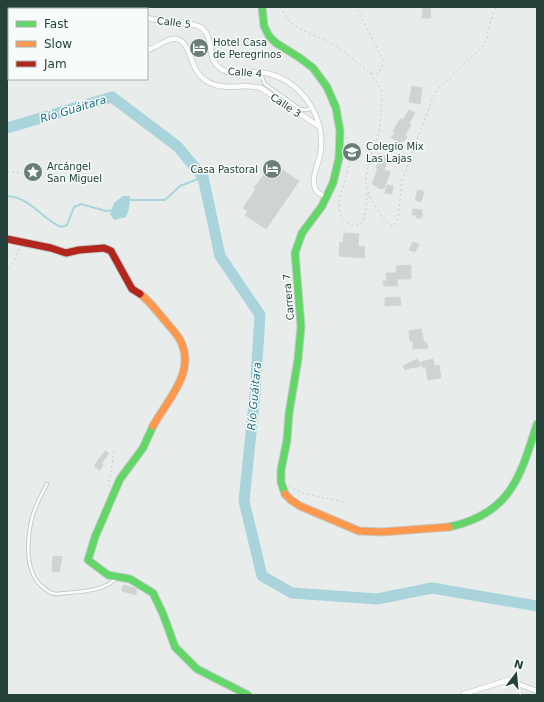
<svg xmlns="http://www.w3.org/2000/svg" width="544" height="702" font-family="'DejaVu Sans',sans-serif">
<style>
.water{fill:#a9d4db}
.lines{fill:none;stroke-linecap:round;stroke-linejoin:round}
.stream{stroke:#a9d4db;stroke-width:2}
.river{stroke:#a9d4db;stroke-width:11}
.building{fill:#cfd4d2;stroke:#d1d6d4}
.lane-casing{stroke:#c5cac8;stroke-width:4.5}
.street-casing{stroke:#c5cac8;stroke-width:6}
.fast-casing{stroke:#c3cbc8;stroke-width:9}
.slow-casing{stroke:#c3cbc8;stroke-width:9}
.jam-casing{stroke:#c3cbc8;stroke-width:9}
.path{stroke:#c3ccca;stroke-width:1;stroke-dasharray:2 3;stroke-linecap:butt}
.lane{stroke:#fcfcfc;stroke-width:2.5}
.street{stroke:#fcfcfc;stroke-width:4.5}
.fast{stroke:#63d668;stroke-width:7}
.slow{stroke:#ff974d;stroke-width:7}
.jam{stroke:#b3261e;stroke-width:7}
.labels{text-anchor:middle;stroke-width:3;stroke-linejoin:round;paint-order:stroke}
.street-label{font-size:10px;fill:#24423a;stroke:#f7fbf9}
.poi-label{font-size:10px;fill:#24423a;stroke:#f7fbf9;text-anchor:start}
.water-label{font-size:11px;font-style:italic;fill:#1c6f80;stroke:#f7fbf9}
</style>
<rect width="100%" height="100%" fill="#e8edeb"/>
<path class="water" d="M123,196H130L129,209L126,217L114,220L110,214L114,203Z"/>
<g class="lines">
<path class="stream" d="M7,196C32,198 40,218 61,227L67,225L74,207L81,204L106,211L114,210
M128,200H165L180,186L203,177
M7,248V251"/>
<path class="river" d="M7,128L112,97L177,146L203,177L220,256L260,315L255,394L244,501L262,576L292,593L377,599L432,588L537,606"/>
</g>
<path class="building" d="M423,7H430L431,18H422Z
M412,86L422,88L420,104L409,102Z
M409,110L415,113L409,123L411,125L405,135L407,137L400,145L391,137L395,133L393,131L400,119L403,120Z
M379,154L388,157L384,170L390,172L384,189L378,188V187L372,184L378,168H376L379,161Z
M272,163L299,181L266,229L245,215L248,211L243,208L256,189L254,188Z
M387,185L393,186L392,194L385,193Z
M418,190L424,192L421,202L415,200Z
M413,209L422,210V218H416V215H412Z
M344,233L359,234L358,246L365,247L364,258L339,256L340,242L343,243Z
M413,242L419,244L415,252L409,250Z
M411,265V279H397L398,286H384L383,281H387L386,273H397L396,266Z
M400,297L401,305L385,306V298Z
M421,329L424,342H426L428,348L413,349V341H410L409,331Z
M417,359L422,365L414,368L413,367L405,370L403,366Z
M433,359L434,366L439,365L441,378L428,380L426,367L423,368L421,362Z
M105,451L109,453L101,464L103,465L100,470L94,466Z
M53,556L62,557L59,572L52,571Z
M124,585L137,589L136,595L122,591V587Z"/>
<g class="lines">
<g class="lane-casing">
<path id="lane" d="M33,9V7
M260,73L265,84L300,109L306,110L311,108
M47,484C41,495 35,506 32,518C27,539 24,574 44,588C49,592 51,594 57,594C74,592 107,592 117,577"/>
</g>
<g class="street-casing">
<path id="street" d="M119,7L124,9
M147,18C161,22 193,21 202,28C217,41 203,63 227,72C240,73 256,70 270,74C304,84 327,120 320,155C318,165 311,178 315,188C316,193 322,195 327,197
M147,50C156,48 165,40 172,39C187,36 190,59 195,68C198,74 204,80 210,83C226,91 245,83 261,88L320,127
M7,69L9,68
M464,695V694L508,680L537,691"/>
</g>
<g class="fast-casing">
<path id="fast" d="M262,7L264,26L269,36L276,43L300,58L313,68L327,87L336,108L340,131L339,158L333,183L322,206L302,233L295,253L301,326L298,359L289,413L287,440L281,470V482L285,494
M153,426L143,448L120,479L95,537L88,560L108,575L130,579L153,593L163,614L175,647L197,669L248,695
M449,527C510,514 520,478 537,424"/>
</g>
<g class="slow-casing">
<path id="slow" d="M140,294C151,302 158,313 167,323C171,328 177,334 180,340C197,372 167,400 153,426
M285,494L291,500L300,506L359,531L382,532L449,527"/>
</g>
<g class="jam-casing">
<path id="jam" d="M7,239L51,248L66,253L79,250L104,248L111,251L132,289L140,294"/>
</g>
<path class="path" d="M280,7L289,21L300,29L337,46L370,73L377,74C381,70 383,66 383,60L356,7
M7,40H9
M370,73L382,91C381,105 382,120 378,134C374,149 366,166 366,182C365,192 384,226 394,226L398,219L402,180L433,97L437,90L483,46L487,38L488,29L496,7
M347,137C365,163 315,213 355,226L363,222L366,211L367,193
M7,172H13L32,174
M7,273L17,255L19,248
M289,486L302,493L345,502
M109,487V479L111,474L114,450"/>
<use href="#lane" class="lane"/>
<use href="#street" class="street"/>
<use href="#fast" class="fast"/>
<use href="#slow" class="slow"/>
<use href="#jam" class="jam"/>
</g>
<defs>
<g id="hotel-disc" transform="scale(1)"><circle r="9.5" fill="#697e78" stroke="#f7fbf9"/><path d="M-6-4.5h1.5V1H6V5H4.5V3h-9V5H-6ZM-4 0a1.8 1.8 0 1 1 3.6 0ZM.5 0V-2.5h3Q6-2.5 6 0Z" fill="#fff"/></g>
<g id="school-disc" transform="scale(1)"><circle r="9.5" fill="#697e78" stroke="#f7fbf9"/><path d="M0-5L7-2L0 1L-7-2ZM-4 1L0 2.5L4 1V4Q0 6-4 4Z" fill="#fff"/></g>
<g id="sight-disc" transform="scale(1)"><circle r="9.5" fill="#697e78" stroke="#f7fbf9"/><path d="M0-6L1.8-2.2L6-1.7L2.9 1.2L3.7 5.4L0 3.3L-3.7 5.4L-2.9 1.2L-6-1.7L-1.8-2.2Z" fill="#fff"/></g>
</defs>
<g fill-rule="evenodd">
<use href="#hotel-disc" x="199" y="48"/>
<use href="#school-disc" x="352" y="152"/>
<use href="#hotel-disc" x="272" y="169"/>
<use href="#sight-disc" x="33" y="172"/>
</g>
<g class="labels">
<g class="street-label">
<text transform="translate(174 22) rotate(7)" y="4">Calle 5</text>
<text transform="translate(245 72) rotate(4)" y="4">Calle 4</text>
<text transform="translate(286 105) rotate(34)" y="4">Calle 3</text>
<text transform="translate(288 297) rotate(-95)" y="4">Carrera 7</text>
</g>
<g class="poi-label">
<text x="213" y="46">Hotel Casa<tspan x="213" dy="12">de Peregrinos</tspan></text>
<text x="366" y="150">Colegio Mix<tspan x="366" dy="12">Las Lajas</tspan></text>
<text x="47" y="170">Arcángel<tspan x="47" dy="12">San Miguel</tspan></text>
<text x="258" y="173" text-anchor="end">Casa Pastoral</text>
</g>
<g class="water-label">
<text transform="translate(73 109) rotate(-17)" y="4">Río Guáitara</text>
<text transform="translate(254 396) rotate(-85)" y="4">Río Guáitara</text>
</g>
</g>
<rect width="544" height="702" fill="none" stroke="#24423a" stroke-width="16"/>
<rect x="8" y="8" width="140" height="72" fill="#f7fbf9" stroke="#a3b1ad"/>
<rect x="16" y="21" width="20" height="6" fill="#63d668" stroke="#a3b1ad"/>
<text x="44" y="28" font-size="12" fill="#24423a">Fast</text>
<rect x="16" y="41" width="20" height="6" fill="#ff974d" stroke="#a3b1ad"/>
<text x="44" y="48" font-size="12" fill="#24423a">Slow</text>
<rect x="16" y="61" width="20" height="6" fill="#b3261e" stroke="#a3b1ad"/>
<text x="44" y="68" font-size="12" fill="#24423a">Jam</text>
<g transform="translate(516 674) rotate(16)" stroke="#f7fbf9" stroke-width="3" paint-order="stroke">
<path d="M0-3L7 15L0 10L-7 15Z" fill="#24423a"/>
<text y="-6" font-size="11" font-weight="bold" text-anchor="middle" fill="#24423a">N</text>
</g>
</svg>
